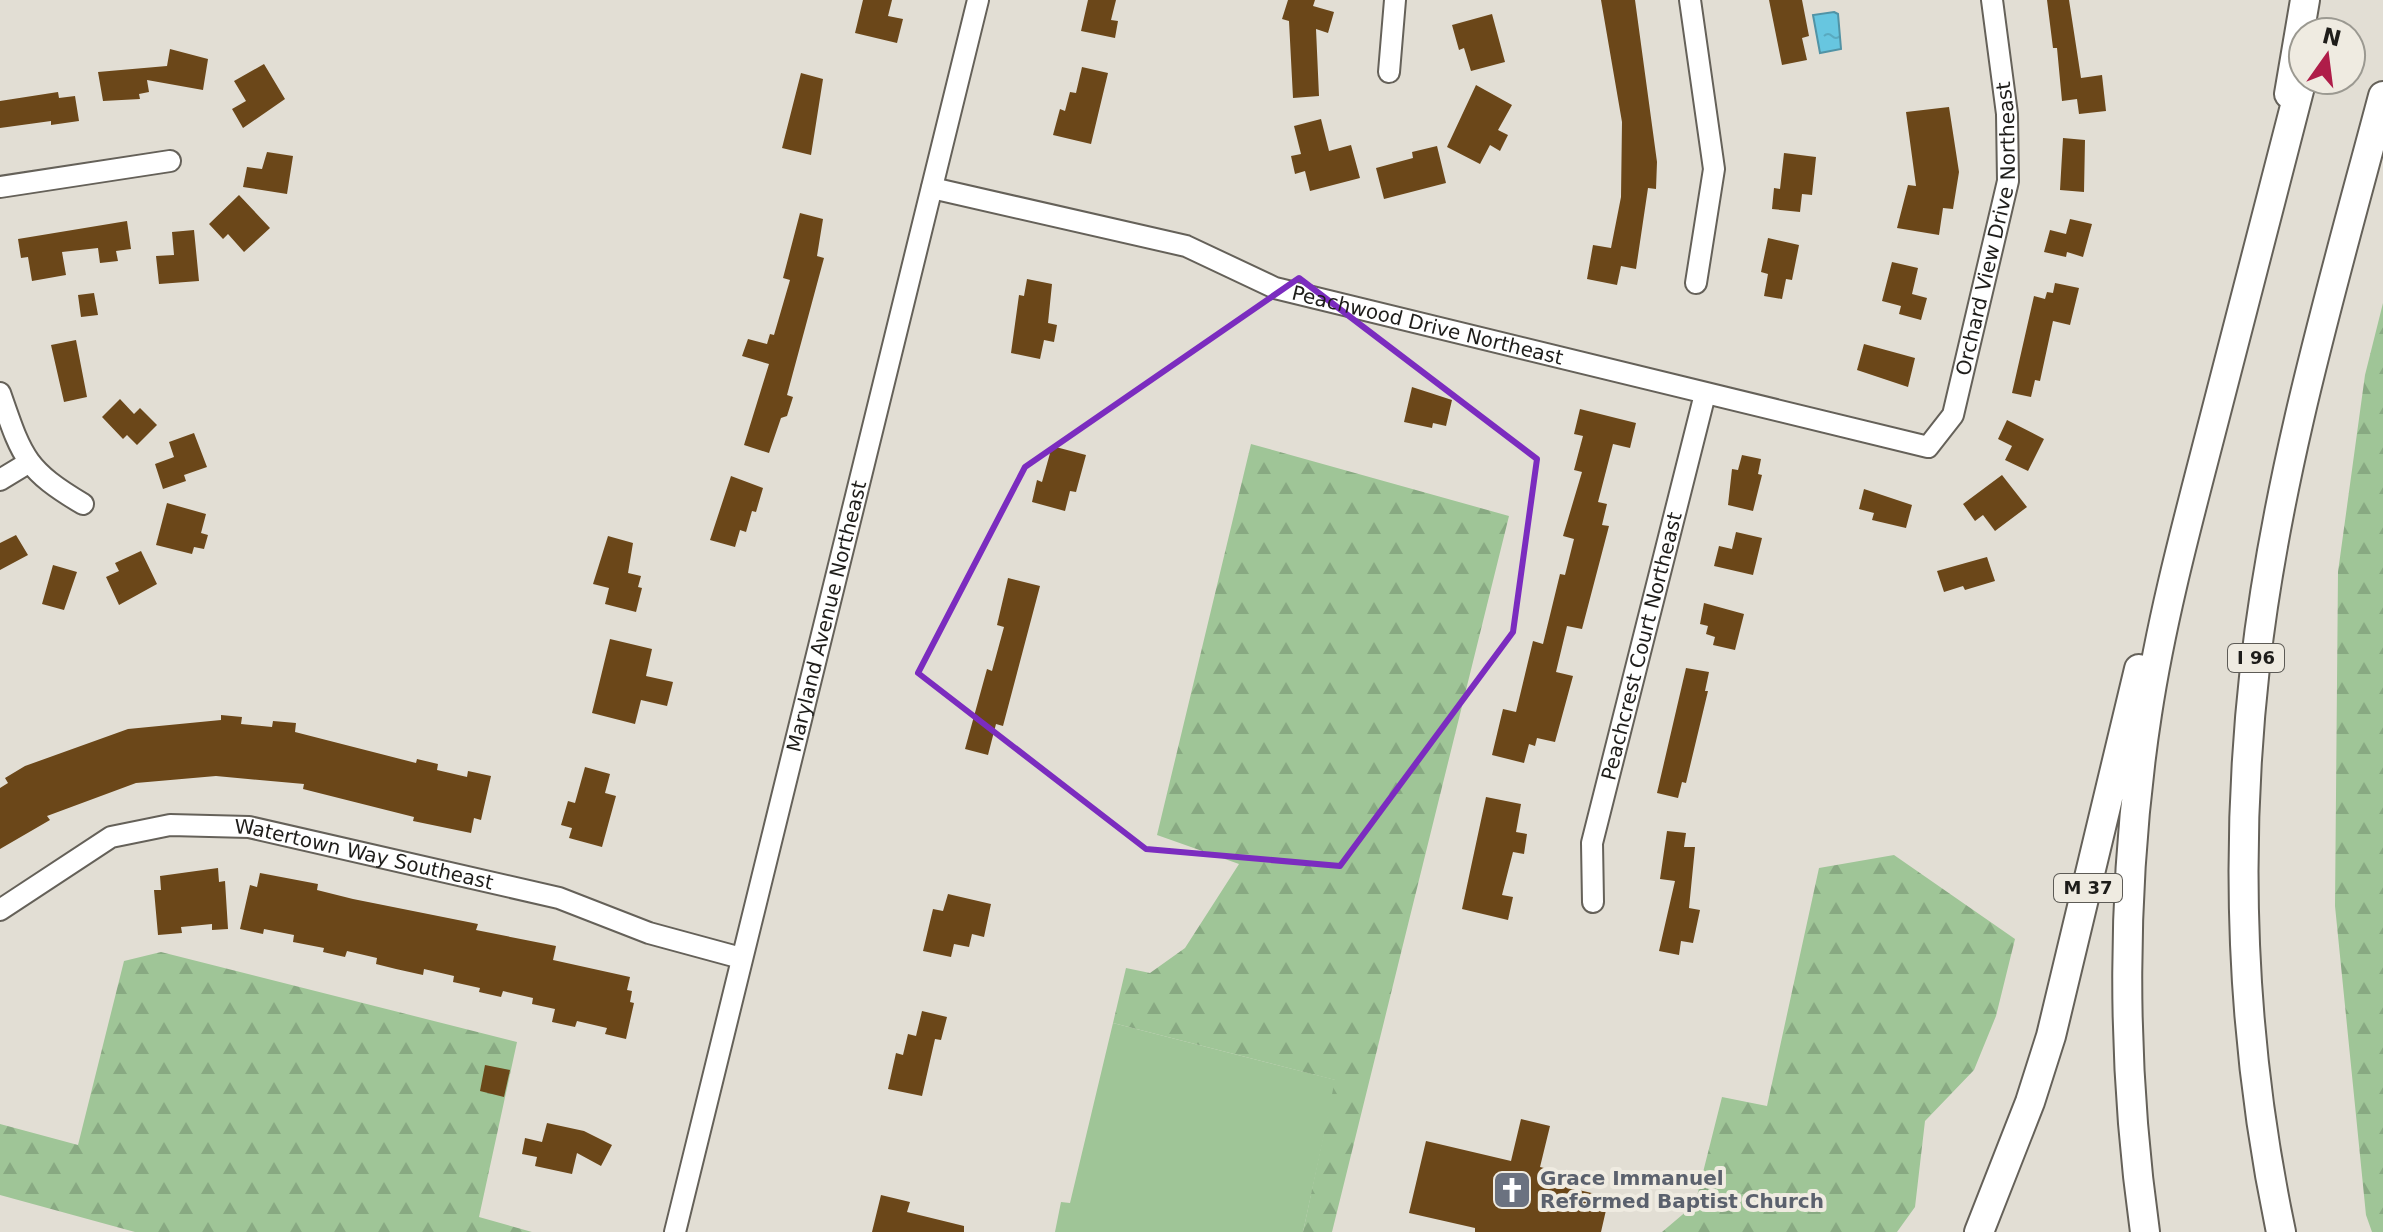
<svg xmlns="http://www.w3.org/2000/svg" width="2383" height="1232" font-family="'DejaVu Sans',sans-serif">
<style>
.green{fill:#9fc597}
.forest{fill:url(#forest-firs)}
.water{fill:url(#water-ripples);stroke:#5193a5;stroke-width:2}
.building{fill:#6b4719}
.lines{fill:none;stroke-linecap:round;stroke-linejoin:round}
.minor-casing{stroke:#656159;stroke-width:24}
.highway-casing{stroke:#656159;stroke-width:32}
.minor{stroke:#fff;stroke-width:20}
.highway{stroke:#fff;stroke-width:28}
.marked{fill:none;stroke:#7b2cbf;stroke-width:6;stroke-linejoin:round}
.labels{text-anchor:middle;stroke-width:8;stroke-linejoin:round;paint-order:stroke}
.shield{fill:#efebe1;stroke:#5d5b56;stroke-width:2}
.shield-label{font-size:18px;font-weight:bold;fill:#1e1d1a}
.street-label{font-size:20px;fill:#1e1d1a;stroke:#efebe1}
.worship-label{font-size:20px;font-weight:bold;fill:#5b616d;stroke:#efebe1;text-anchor:start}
</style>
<defs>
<pattern id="forest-firs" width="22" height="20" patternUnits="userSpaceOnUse" patternTransform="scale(2)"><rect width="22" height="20" fill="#9fc597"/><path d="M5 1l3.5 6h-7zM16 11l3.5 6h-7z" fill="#88a982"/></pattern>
<pattern id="water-ripples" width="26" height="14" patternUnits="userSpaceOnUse" patternTransform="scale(2)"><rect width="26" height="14" fill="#67c6e0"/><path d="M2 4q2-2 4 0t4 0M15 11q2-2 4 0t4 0" fill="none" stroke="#59aac0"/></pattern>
</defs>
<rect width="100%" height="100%" fill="#e2ded4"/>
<path class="green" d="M1113,1023L1336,1080L1303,1232H1055L1061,1202L1070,1203Z"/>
<path class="forest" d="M2383,303V1232H2372L2366,1215L2335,906L2338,572L2365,375Z
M1251,444L1509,516L1332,1232H1303L1335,1080L1113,1023L1126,968L1150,973L1185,948L1239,864L1157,835Z
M1894,855L2015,939L1996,1016L1974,1070L1925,1121L1915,1207L1897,1232H1662L1695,1204L1722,1097L1767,1106L1819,868Z
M161,952L517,1042L479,1217L532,1232H135L0,1195V1124L78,1145L124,961Z"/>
<path class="water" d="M1834,12L1838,14L1841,49L1820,53L1813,15Z"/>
<path class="building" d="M863,0H892L888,16L903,19L897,43L855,33Z
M1088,0H1116L1111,20L1118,21L1115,38L1081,31Z
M1288,0H1315L1313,6L1334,12L1328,33L1316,29L1319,96L1293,98L1289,21L1282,19Z
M1601,0H1635L1657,162L1656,189L1648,188L1636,269L1621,266L1617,285L1587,279L1593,245L1611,248L1621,197L1622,122Z
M1769,0H1802L1809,36L1802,38L1807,60L1782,65Z
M2047,0H2069L2081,78L2102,75L2106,111L2079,114L2077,99L2062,101L2057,48H2053Z
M1492,14L1505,62L1471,71L1464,48L1459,50L1452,25Z
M170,49L208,59L203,90L147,80L149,92L139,94L140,99L103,101L98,72L167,66Z
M264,64L285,99L243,128L232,109L246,101L234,81Z
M1082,67L1108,73L1091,144L1053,135L1060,109L1065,111L1070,92L1076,93Z
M801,73L823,79L811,155L782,148Z
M1476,85L1512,105L1498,130L1508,135L1500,151L1490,145L1480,164L1447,147Z
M58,92L59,98L75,96L79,121L51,125V121L0,128V101Z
M1949,107L1959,172L1953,209L1943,208L1939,235L1897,228L1908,185L1916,186L1906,112Z
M1321,119L1329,151L1351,145L1360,178L1310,191L1305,171L1295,174L1291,156L1301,154L1294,126Z
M2063,138L2085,140L2084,192L2060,190Z
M1437,146L1446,183L1384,199L1376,168L1413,158L1412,152Z
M267,152L293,156L287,194L243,187L247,167L262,169Z
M1784,153L1816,157L1812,195L1802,194L1800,212L1772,209L1774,188L1780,189Z
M239,195L270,228L244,252L228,234L223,239L209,224Z
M800,213L823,219L817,256L824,258L787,395L793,397L787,416L781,418L769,453L744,445L769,364L742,356L748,339L767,344L770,334L774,335L790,280L783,278Z
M2070,219L2092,224L2083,257L2067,252L2066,257L2044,252L2050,230L2066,234Z
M127,221L131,249L116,251L118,261L100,263L98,248L62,252L66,275L32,281L28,257L21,258L18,239Z
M194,230L199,281L159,284L156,256L174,255L172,232Z
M1768,238L1799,245L1792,280L1786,279L1782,299L1764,296L1768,274L1761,272Z
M1892,262L1918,268L1912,294L1927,298L1921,320L1899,314L1901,306L1882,301Z
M1027,279L1052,284L1048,323L1057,325L1054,342L1044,340L1040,359L1011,353L1019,295L1024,296Z
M2055,283L2079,288L2070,325L2053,321L2040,381L2035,380L2031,397L2012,393L2034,296L2045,299L2047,292L2053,293Z
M94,293L98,315L81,317L78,295Z
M76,340L87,397L64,402L51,345Z
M1864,344L1915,358L1908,387L1857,370Z
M1412,387L1452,400L1446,426L1433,423L1432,428L1404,422Z
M120,399L134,414L140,408L157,425L137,445L127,435L123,439L102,417Z
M1580,409L1636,423L1630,448L1613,444L1598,502L1607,504L1602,525L1609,526L1582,629L1567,626L1556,672L1573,676L1555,742L1537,738L1535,746L1529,744L1524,763L1492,755L1503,709L1516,712L1533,641L1543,644L1560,574L1565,575L1574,539L1563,536L1582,472L1574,470L1583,436L1574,434Z
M2007,420L2044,439L2028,471L2005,460L2012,446L1998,439Z
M194,433L207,467L184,475L186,481L163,489L155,464L174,457L169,442Z
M1052,446L1086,455L1076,492L1070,491L1065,511L1032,502L1037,480L1042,482Z
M1742,455L1761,459L1758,474L1762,475L1753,511L1728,505L1732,469L1738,470Z
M2002,475L2027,507L1995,531L1983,515L1975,521L1963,504Z
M731,476L763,488L756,512L752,511L746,532L740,530L735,547L710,540Z
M1864,489L1912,505L1906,528L1872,520L1874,513L1859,509Z
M167,503L206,514L201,533L208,535L204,549L194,547L192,554L156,545Z
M1736,532L1762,538L1753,575L1714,566L1719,546L1732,549Z
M16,535L28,555L0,570V543Z
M608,536L633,543L628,573L641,576L638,587L642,588L636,612L605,604L609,588L593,584Z
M141,551L157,584L119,605L106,577L119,571L115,563Z
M1987,557L1995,581L1965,590L1963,586L1944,592L1937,571Z
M53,565L77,572L64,610L42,604Z
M1008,578L1040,586L1003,726L996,724L988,755L965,749L987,669L992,671L1004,627L997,625Z
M1704,603L1744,614L1735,650L1713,645L1715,637L1706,634L1708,626L1700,624Z
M610,639L652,649L646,676L673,682L667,706L641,700L635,724L592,713Z
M1686,668L1709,672L1705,691H1708L1686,783L1682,782L1678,798L1657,793Z
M221,715L242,717L241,724L272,727L273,721L296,723L295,732L416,763L417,759L438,764L437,770L467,777L468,771L491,776L481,820L474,818L471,833L413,821L414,817L303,789L304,784L216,776L136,783L47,816L50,820L0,849V788L8,783L5,778L25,766L128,729L221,720Z
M585,767L610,774L605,793L616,796L602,847L569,838L572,828L561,825L568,801L575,803Z
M1486,797L1521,804L1516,832L1527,834L1524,854L1513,852L1502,895L1513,897L1508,920L1462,909Z
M1667,831L1686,833L1684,847H1695L1689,908L1700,910L1693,943L1681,941L1679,955L1659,951L1675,881L1660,879Z
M218,868L219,882L225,881L228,929L212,930V924L181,927L182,933L158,935L154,890H161L160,876Z
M260,873L318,884L317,890L353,899L478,924L476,930L556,946L553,960L630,977L627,990L632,991L630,1002L634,1003L626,1039L605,1034L607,1028L577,1021L575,1027L552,1022L555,1009L532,1004L533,998L503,991L501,997L479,992L480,988L453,982L454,976L424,969L423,975L396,969L376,964L377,958L347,951L345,957L323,952L324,948L293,942L294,935L264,929L263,934L240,929L250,885L257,887Z
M948,894L991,904L984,937L972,934L969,947L954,944L951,957L923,951L933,909L943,911Z
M922,1011L947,1017L941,1040L935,1039L922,1096L888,1089L896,1053L903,1055L908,1034L916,1036Z
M485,1065L510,1070L504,1097L480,1091Z
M1521,1119L1550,1126L1540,1167L1560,1172L1557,1185L1609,1197L1601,1232H1475V1228L1409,1213L1426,1141L1511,1161Z
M547,1123L584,1131L612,1145L601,1166L577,1153L572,1174L535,1166L537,1157L522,1154L525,1138L542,1142Z
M881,1195L910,1202L907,1212L964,1226V1232H872Z"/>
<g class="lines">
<g class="minor-casing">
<g id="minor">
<path d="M1690,0L1714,169L1696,283"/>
<path d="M1389,72L1395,0"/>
<path d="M0,187L170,161"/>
<path id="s1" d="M932,188L1186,246L1275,288L1928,447L1953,415L2008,181L2007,114L1992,0"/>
<path d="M0,393C22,456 24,469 83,504"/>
<path d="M0,480L28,463"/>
<path id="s2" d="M1593,902L1592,843L1705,394"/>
<path id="s3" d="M0,910L111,837L170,825L249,827L559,898L649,933L741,958"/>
<path id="s4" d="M675,1232L978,0"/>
</g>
</g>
<g class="highway-casing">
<path id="highway" d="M2289,94L2305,0
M1979,1232L2030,1102L2051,1036L2139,669
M2145,1232C2121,1062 2121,884 2147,714C2162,615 2189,517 2214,420C2244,305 2273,190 2303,75
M2281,1232C2242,1047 2234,855 2255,667C2277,473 2333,284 2383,96"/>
</g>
<use href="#minor" class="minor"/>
<use href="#highway" class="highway"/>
</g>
<path class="marked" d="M1299,278L1537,459L1513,632L1340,866L1146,849L918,673L1025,467Z"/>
<defs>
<g id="church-square" transform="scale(2)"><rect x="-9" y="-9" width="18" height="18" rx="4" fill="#6b7280" stroke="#efebe1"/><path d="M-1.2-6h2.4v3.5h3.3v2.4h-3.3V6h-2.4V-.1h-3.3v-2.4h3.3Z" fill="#fff"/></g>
</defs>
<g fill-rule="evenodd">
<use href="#church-square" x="1512" y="1190"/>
</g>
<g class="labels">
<g class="shield">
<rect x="2228" y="644" width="56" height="28" rx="6"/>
<rect x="2054" y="874" width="68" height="28" rx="6"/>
</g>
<g class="shield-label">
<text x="2256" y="664">I 96</text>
<text x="2088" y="894">M 37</text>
</g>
<g class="street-label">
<text dy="7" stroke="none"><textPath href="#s1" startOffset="1262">Orchard View Drive Northeast</textPath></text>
<text dy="7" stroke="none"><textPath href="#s1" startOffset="516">Peachwood Drive Northeast</textPath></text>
<text dy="7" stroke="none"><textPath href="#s4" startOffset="634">Maryland Avenue Northeast</textPath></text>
<text dy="7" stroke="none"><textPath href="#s2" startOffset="262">Peachcrest Court Northeast</textPath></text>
<text dy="7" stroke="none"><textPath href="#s3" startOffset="390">Watertown Way Southeast</textPath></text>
</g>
<g class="worship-label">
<text x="1540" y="1185">Grace Immanuel<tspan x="1540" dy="23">Reformed Baptist Church</tspan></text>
</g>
</g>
<g transform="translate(2327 56) rotate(14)"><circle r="38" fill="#efebe1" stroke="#9b9991" stroke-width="2"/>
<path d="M0-6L14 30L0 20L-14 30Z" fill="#af1d49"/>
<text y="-12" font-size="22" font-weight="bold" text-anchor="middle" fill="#1e1d1a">N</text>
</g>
</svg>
